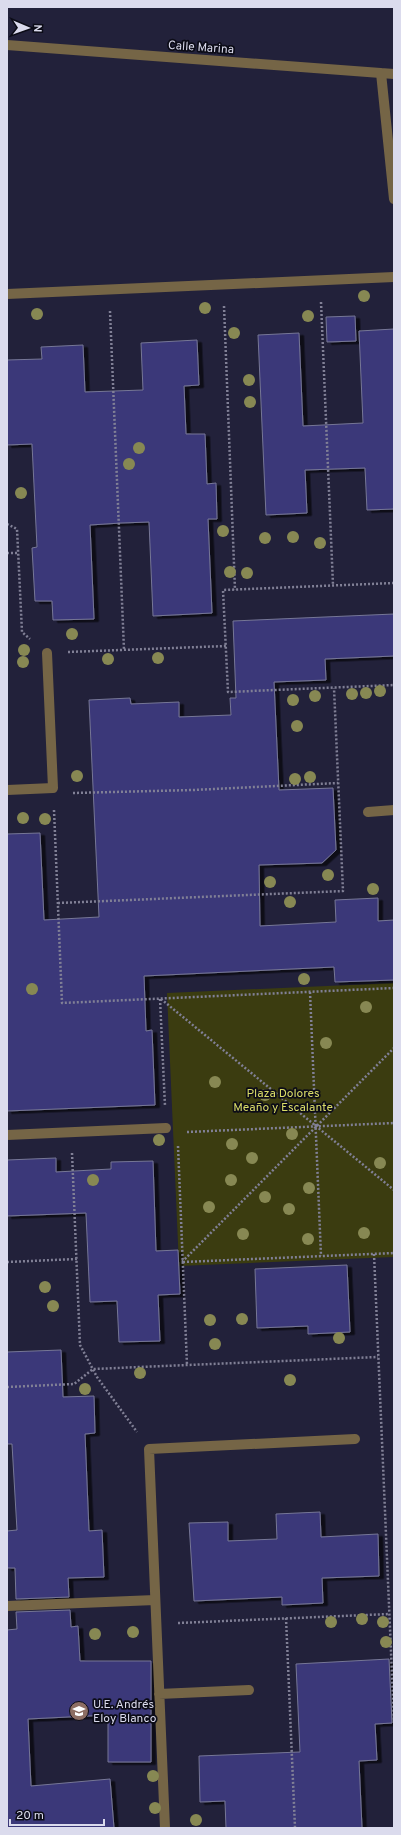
<svg xmlns="http://www.w3.org/2000/svg" width="401" height="1835" font-family="Overpass,sans-serif">
<style>
.green{fill:#3b3c10}
.building{fill:#3b3779;stroke:#767796;filter:url(#shadow)}
.lines{fill:none;stroke-linecap:round;stroke-linejoin:round}
.path{stroke:#818096;stroke-width:2.5;stroke-dasharray:2 2;stroke-linecap:butt}
.minor{stroke:#756546;stroke-width:10}
.tree{fill:#878853}
.labels{text-anchor:middle;stroke-width:3.5;stroke-linejoin:round;paint-order:stroke}
.street-label{font-size:12px;fill:#dbdbed;stroke:#0c0c17}
.park-label{font-size:12px;fill:#dadd68;stroke:#0c0c17}
.poi-label{font-size:12px;fill:#dbdbed;stroke:#0c0c17;text-anchor:start}
</style>
<defs>
<filter id="shadow"><feDropShadow dx="4.5" dy="2.5" stdDeviation="0" flood-color="#0009"/></filter>
</defs>
<rect width="100%" height="100%" fill="#22213a"/>
<path class="green" d="M394,983V1257L179,1266L167,993Z"/>
<path class="building" d="M355,316L356,341L327,342L326,317Z
M394,329V509L367,510L365,468L305,470L307,513L266,515L258,335L299,333L303,426L363,423L359,331Z
M197,340L199,385L184,386L186,434H205L207,484L216,483L217,519H208L212,613L153,616L149,522L121,523L90,525L94,619L53,620L52,601H35L32,548L37,547L32,444L7,445V360L42,359L41,347L83,345L85,392L143,390L141,343Z
M394,614V656L325,659L326,680L274,682L279,790L333,788L336,850L322,863L259,865L260,926L336,922L335,900L378,898V921L394,920V980L335,982L334,967L144,976L146,1031L152,1030L155,1105L7,1111V834L40,833L44,920L99,917L89,700L130,698L131,704L179,702V717L231,715L230,698H236L233,621Z
M56,1158V1172L111,1169V1162L153,1161L156,1251L178,1250L180,1294L158,1295L160,1341L119,1342L117,1301L90,1302L86,1213L7,1216V1160Z
M347,1265L350,1332L308,1334V1326L257,1328L255,1269Z
M61,1350L63,1397L94,1396L95,1433L85,1434L89,1531L102,1530L104,1577L68,1578L69,1597L16,1599L15,1568H7V1531L17,1530L12,1444H7V1352Z
M320,1512L321,1537L378,1534L379,1576L322,1578L323,1603L282,1605V1597L194,1601L189,1523L228,1522V1541L277,1539L276,1514Z
M70,1610L71,1627L78,1626L80,1661H151V1762H108V1715L28,1719L31,1786L110,1779L114,1828H7V1630L17,1629L16,1612Z
M389,1659L392,1723L375,1724L377,1760L359,1761L362,1828H226L225,1801L200,1802L199,1756L300,1752L296,1664Z"/>
<g class="lines">
<path class="path" d="M321,302L333,585
M224,306L235,590
M110,311L124,650
M7,524L17,529L22,632L30,639
M7,553H18
M394,583L223,590L228,692L394,685
M68,652L226,646
M73,793L193,790L338,783
M54,810L62,1003L394,988
M58,903L343,891L334,688
M310,992L321,1256
M160,999L165,1106
M161,999L394,1190
M187,1132L394,1123
M178,1146L187,1365
M72,1153L80,1345L97,1377L137,1432
M374,1254L394,1722
M7,1262L77,1259
M182,1262L394,1048
M183,1262L394,1253
M7,1387L74,1384L93,1369L378,1357
M286,1618L295,1828
M178,1623L389,1614"/>
<path class="minor" d="M7,45L394,74
M381,73L394,199
M7,294L394,277
M7,790L53,788L47,653
M368,812L394,810
M7,1135L166,1128
M7,1606L155,1600
M159,1694L249,1690
M165,1828L149,1449L355,1439"/>
</g>
<g class="tree">
<circle cx="364" cy="296" r="6"/>
<circle cx="205" cy="308" r="6"/>
<circle cx="37" cy="314" r="6"/>
<circle cx="308" cy="316" r="6"/>
<circle cx="234" cy="333" r="6"/>
<circle cx="249" cy="380" r="6"/>
<circle cx="250" cy="402" r="6"/>
<circle cx="139" cy="448" r="6"/>
<circle cx="129" cy="464" r="6"/>
<circle cx="21" cy="493" r="6"/>
<circle cx="223" cy="531" r="6"/>
<circle cx="293" cy="537" r="6"/>
<circle cx="265" cy="538" r="6"/>
<circle cx="320" cy="543" r="6"/>
<circle cx="230" cy="572" r="6"/>
<circle cx="247" cy="573" r="6"/>
<circle cx="72" cy="634" r="6"/>
<circle cx="24" cy="650" r="6"/>
<circle cx="158" cy="658" r="6"/>
<circle cx="108" cy="659" r="6"/>
<circle cx="23" cy="662" r="6"/>
<circle cx="380" cy="691" r="6"/>
<circle cx="366" cy="693" r="6"/>
<circle cx="352" cy="694" r="6"/>
<circle cx="315" cy="696" r="6"/>
<circle cx="293" cy="700" r="6"/>
<circle cx="297" cy="726" r="6"/>
<circle cx="77" cy="776" r="6"/>
<circle cx="310" cy="777" r="6"/>
<circle cx="295" cy="779" r="6"/>
<circle cx="23" cy="818" r="6"/>
<circle cx="45" cy="819" r="6"/>
<circle cx="328" cy="875" r="6"/>
<circle cx="270" cy="882" r="6"/>
<circle cx="373" cy="889" r="6"/>
<circle cx="290" cy="902" r="6"/>
<circle cx="304" cy="979" r="6"/>
<circle cx="32" cy="989" r="6"/>
<circle cx="366" cy="1007" r="6"/>
<circle cx="326" cy="1043" r="6"/>
<circle cx="215" cy="1082" r="6"/>
<circle cx="265" cy="1095" r="6"/>
<circle cx="292" cy="1134" r="6"/>
<circle cx="159" cy="1140" r="6"/>
<circle cx="232" cy="1144" r="6"/>
<circle cx="252" cy="1158" r="6"/>
<circle cx="380" cy="1163" r="6"/>
<circle cx="93" cy="1180" r="6"/>
<circle cx="231" cy="1180" r="6"/>
<circle cx="309" cy="1188" r="6"/>
<circle cx="265" cy="1197" r="6"/>
<circle cx="209" cy="1207" r="6"/>
<circle cx="289" cy="1209" r="6"/>
<circle cx="364" cy="1233" r="6"/>
<circle cx="243" cy="1234" r="6"/>
<circle cx="308" cy="1239" r="6"/>
<circle cx="45" cy="1287" r="6"/>
<circle cx="53" cy="1306" r="6"/>
<circle cx="242" cy="1319" r="6"/>
<circle cx="210" cy="1320" r="6"/>
<circle cx="339" cy="1338" r="6"/>
<circle cx="215" cy="1344" r="6"/>
<circle cx="140" cy="1373" r="6"/>
<circle cx="290" cy="1380" r="6"/>
<circle cx="85" cy="1389" r="6"/>
<circle cx="362" cy="1619" r="6"/>
<circle cx="331" cy="1622" r="6"/>
<circle cx="383" cy="1622" r="6"/>
<circle cx="133" cy="1632" r="6"/>
<circle cx="95" cy="1634" r="6"/>
<circle cx="386" cy="1642" r="6"/>
<circle cx="153" cy="1776" r="6"/>
<circle cx="155" cy="1808" r="6"/>
<circle cx="196" cy="1820" r="6"/>
</g>
<defs>
<g id="school-disc" transform="scale(1)"><circle r="9.5" fill="#8d6e63" stroke="#0c0c17"/><path d="M0-5L7-2L0 1L-7-2ZM-4 1L0 2.5L4 1V4Q0 6-4 4Z" fill="#fff"/></g>
</defs>
<g fill-rule="evenodd">
<use href="#school-disc" x="79" y="1711"/>
</g>
<g class="labels">
<g class="street-label">
<text transform="translate(201 47) rotate(4)" y="4">Calle Marina</text>
</g>
<g class="park-label">
<text x="283" y="1097">Plaza Dolores<tspan x="283" dy="14">Meaño y Escalante</tspan></text>
</g>
<g class="poi-label">
<text x="93" y="1708">U.E. Andrés<tspan x="93" dy="14">Eloy Blanco</tspan></text>
</g>
</g>
<rect width="401" height="1835" fill="none" stroke="#dbdbed" stroke-width="16"/>
<g transform="translate(28 28) rotate(92)" stroke="#0c0c17" stroke-width="3" paint-order="stroke">
<path d="M0-3L7 15L0 10L-7 15Z" fill="#dbdbed"/>
<text y="-6" font-size="11" font-weight="bold" text-anchor="middle" fill="#dbdbed">N</text>
</g>
<path d="M10 1819v6h94v-6" fill="none" stroke="#dbdbed" stroke-width="2"/>
<text x="16" y="1819" font-size="12" fill="#dbdbed" stroke="#0c0c17" stroke-width="3" paint-order="stroke">20 m</text>
</svg>
